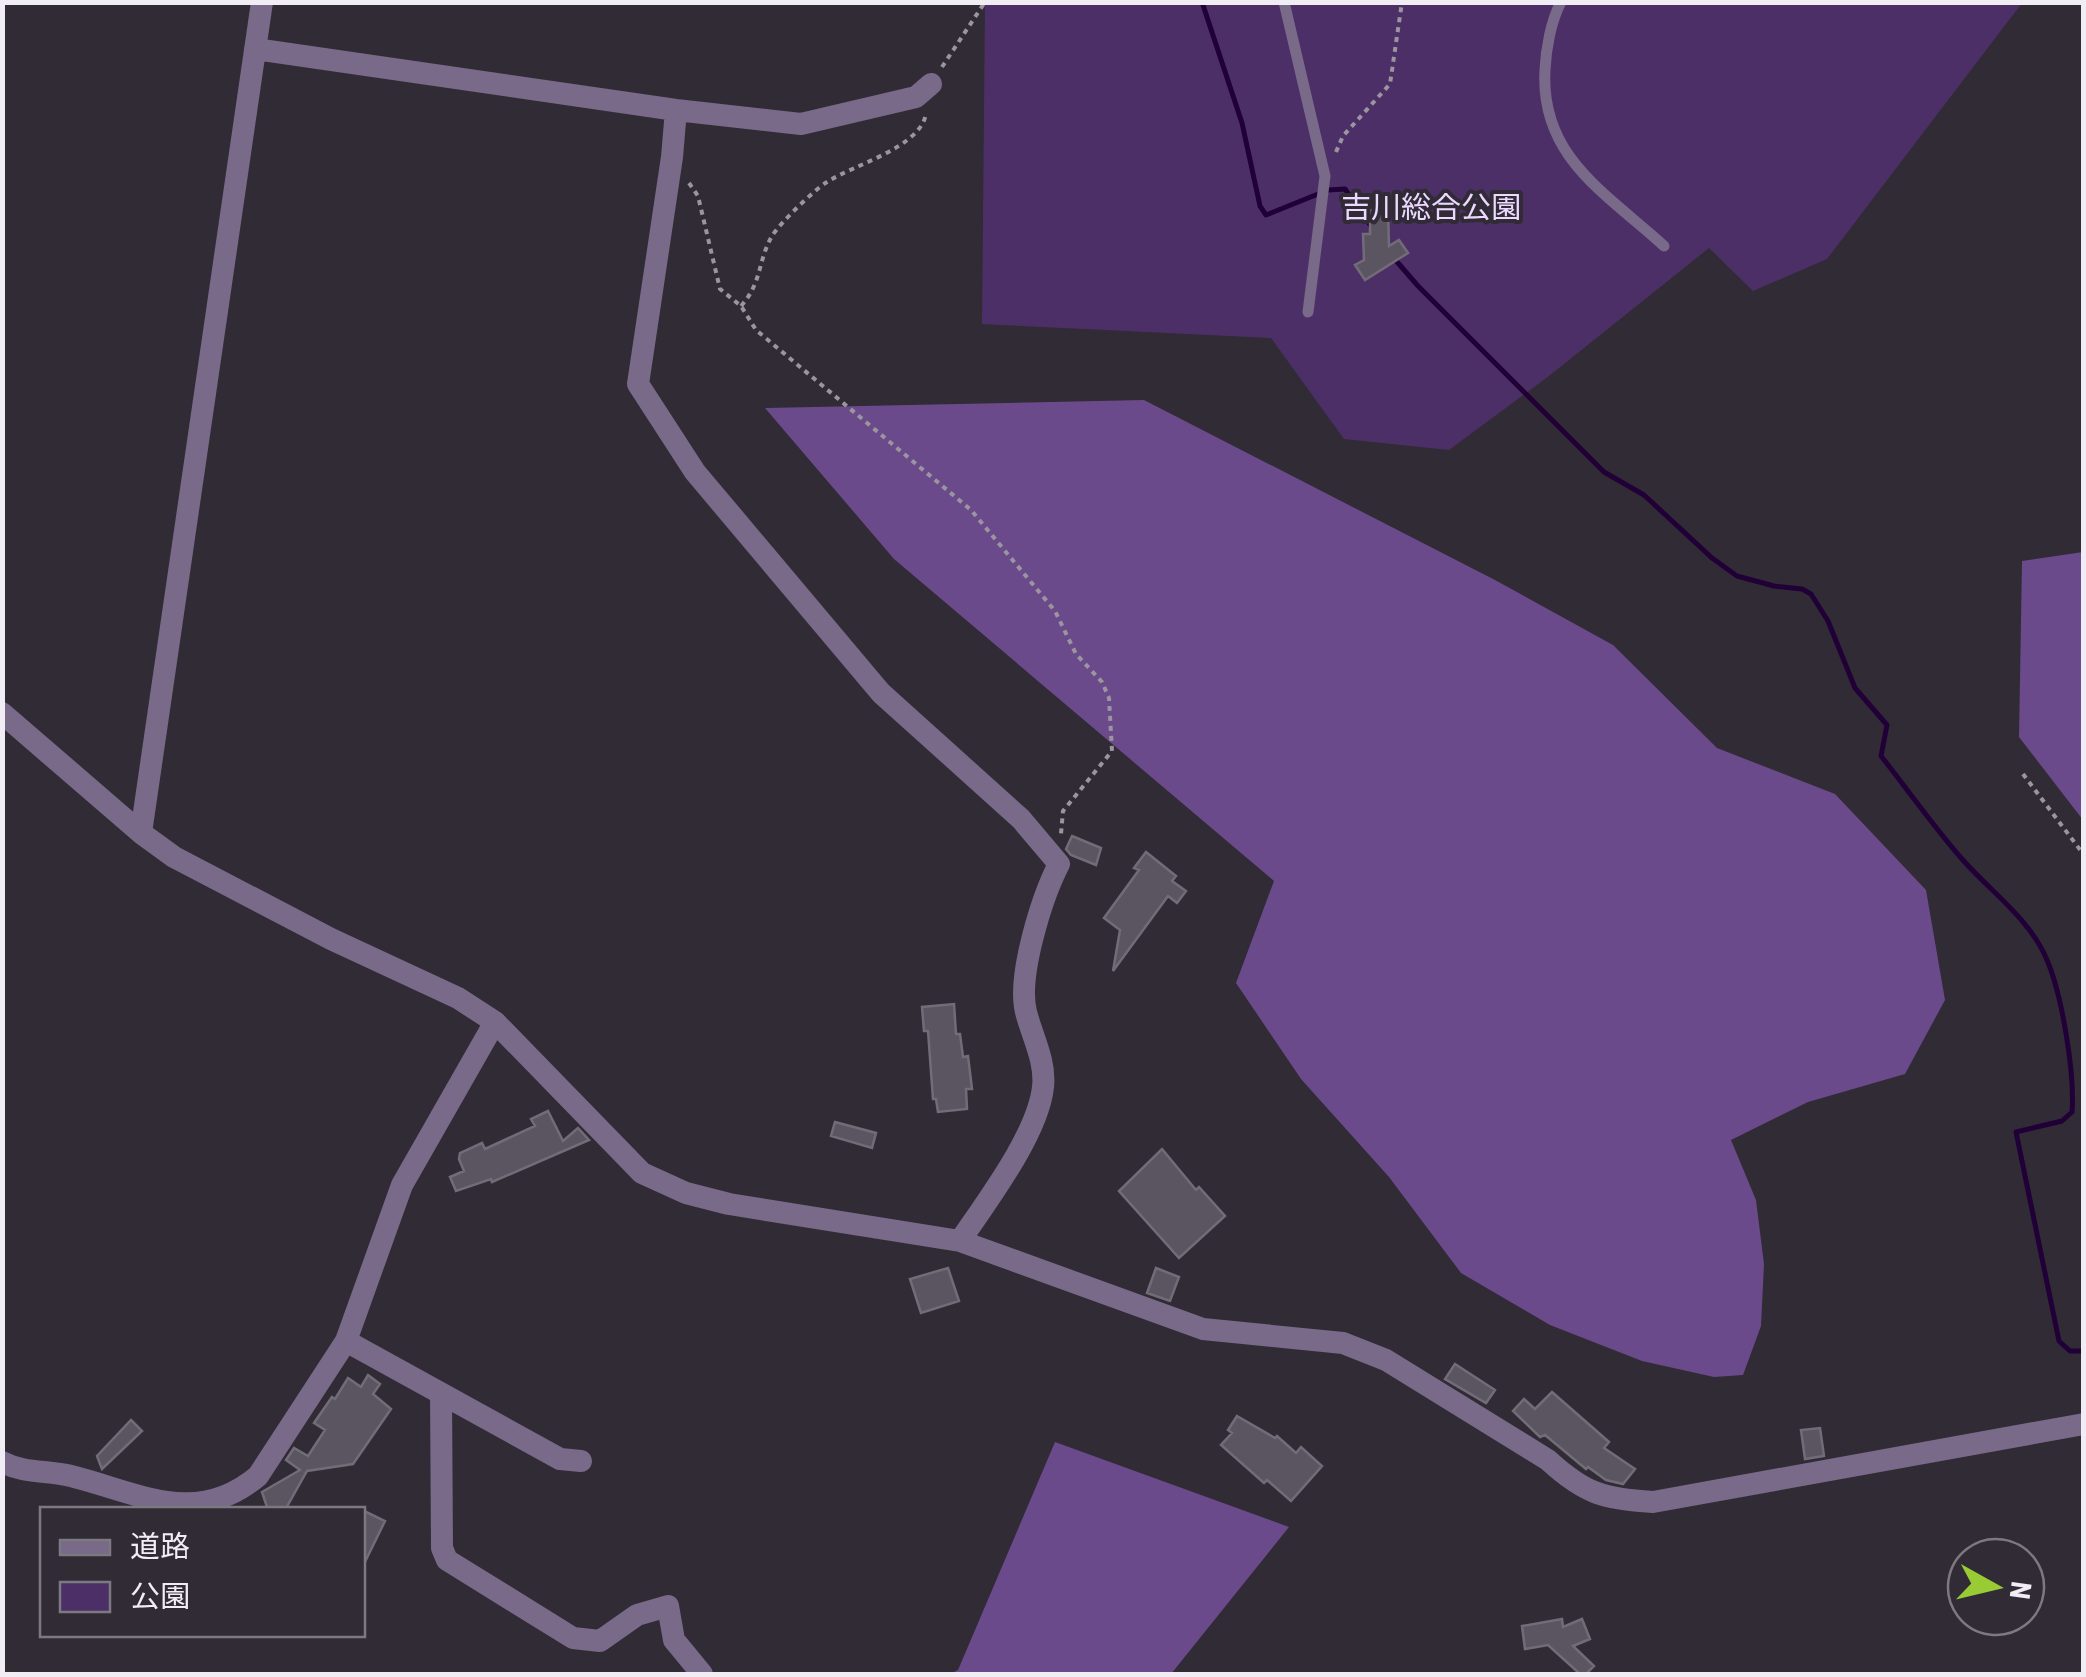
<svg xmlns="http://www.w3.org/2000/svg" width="2086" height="1677" font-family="'Roboto Condensed','Noto Sans JP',sans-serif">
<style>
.green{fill:#4d2f68}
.forest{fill:#6b4a8b}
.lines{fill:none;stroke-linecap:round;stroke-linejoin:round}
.stream{stroke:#210038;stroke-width:5}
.building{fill:#5a5560;stroke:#716c77;stroke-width:2.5}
.path{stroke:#9a959e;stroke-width:4;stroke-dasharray:5 5;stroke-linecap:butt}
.service{stroke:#786a88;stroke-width:11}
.minor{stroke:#786a88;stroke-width:22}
.labels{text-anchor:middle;stroke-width:8;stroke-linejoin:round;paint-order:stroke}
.park-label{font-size:30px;fill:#ebd9ff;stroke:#302b35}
</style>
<rect width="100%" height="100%" fill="#302b35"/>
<path class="green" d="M985,3H2022L1827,259L1753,291L1709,248L1549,376L1449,450L1344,439L1271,338L982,324Z"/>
<path class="forest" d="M1144,400L1495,580L1613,645L1717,748L1835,794L1926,890L1945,1000L1905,1074L1808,1102L1731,1140L1756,1200L1764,1264L1761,1326L1743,1375L1714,1377L1642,1361L1550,1325L1461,1273L1389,1177L1301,1079L1236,983L1274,881L894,559L765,408Z
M2083,552H2084L2083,820L2019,737L2022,561Z
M1055,1442L1289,1527L1171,1674H950L958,1670Z"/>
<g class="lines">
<path class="stream" d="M1202,2L1242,123L1260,206L1266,215L1328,190L1345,189L1371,226
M1392,256L1418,286L1604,472L1644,495L1712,558L1737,576L1774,586L1802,589L1811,594L1828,621L1855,688L1887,725L1881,756C1908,790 1934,827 1962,859C1990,891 2031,920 2047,960C2062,995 2075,1074 2072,1112L2062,1121L2016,1132L2059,1341L2070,1351H2084"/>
</g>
<path class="building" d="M1370,210H1388L1389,246L1399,240L1408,253L1365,280L1355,265L1364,260L1363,234H1370Z
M1072,836L1101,848L1096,865L1071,855L1066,849Z
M1146,852L1176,876L1172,881L1186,891L1177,903L1168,896L1113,971L1120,930L1104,918L1139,870L1134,868Z
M954,1004L956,1034H960L963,1057L968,1056L972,1089H966L967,1109L938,1112L936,1099H933L928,1031H924L922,1007Z
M548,1111L563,1141L578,1128L589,1140L492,1182L491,1179L456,1191L450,1177L464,1171L459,1159L460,1153L482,1143L485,1149L535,1126L531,1119Z
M835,1122L876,1133L872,1148L831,1136Z
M1162,1149L1196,1190L1199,1187L1225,1216L1179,1258L1119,1191Z
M948,1268L959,1301L921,1313L910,1279Z
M1156,1268L1179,1277L1170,1301L1147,1293Z
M1455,1364L1495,1390L1486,1403L1445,1379Z
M368,1375L380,1384L373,1394L391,1409L353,1464L307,1471L285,1510H268L262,1492L300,1470L286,1460L294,1448L308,1456L325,1430L314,1423L332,1397L335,1399L348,1378L361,1387Z
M1552,1392L1609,1442L1604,1448L1635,1469L1623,1484L1606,1480L1588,1467L1586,1469L1545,1435L1540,1437L1513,1411L1524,1399L1535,1409Z
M1237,1416L1275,1438L1277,1436L1296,1453L1301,1447L1322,1466L1291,1501L1267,1480L1264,1483L1221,1445L1232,1433L1228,1430Z
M131,1420L142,1431L102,1469L97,1456Z
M1820,1428L1824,1456L1805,1459L1801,1430Z
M362,1510L385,1521L362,1568Z
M1562,1619L1563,1627L1582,1619L1590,1639L1573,1646L1594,1666L1586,1674H1580L1548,1645L1525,1649L1522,1626Z"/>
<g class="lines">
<path class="path" d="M942,67L985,2
M1336,152L1343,136L1390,84L1402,2
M689,183L698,196L720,289L741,306L756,330L971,510L1055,611L1076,654L1102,682L1109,698L1112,751L1063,811L1061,834
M741,306C762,283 758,260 772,236C780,223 814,190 827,182C853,165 922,147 926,113
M2023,774L2084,855"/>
<path class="service" d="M1284,2L1325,176L1308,312
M1561,2C1551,21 1546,48 1545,70C1540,157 1606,193 1664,246"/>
<path class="minor" d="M255,49L676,110L801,124L916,97L931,84
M676,110L672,157L638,384L695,472L881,693L1021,819L1059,864C1042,897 1017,976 1026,1012C1032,1036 1046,1061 1043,1087C1038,1134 987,1201 960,1241
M2,713L141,833L174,857L331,939L458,998L495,1022L642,1173L686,1193L729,1204L960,1241L1203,1329L1343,1343L1386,1360L1548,1460C1585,1494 1604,1499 1653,1502L2084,1424
M141,833L262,2
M346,1341L560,1459L581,1461
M441,1394L442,1548L447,1560L573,1638L600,1641L637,1615L668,1606L674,1640L702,1674
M2,1462C25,1474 47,1470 71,1476C139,1493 196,1528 258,1476L346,1341L402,1185L495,1022"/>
</g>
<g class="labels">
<g class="park-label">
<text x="1431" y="218">吉川総合公園</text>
</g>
</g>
<rect width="2086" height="1677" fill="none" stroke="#f1edf4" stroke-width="10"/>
<rect x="40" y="1507" width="325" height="130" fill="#302b35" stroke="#7d7981" stroke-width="2.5"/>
<rect x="60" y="1540" width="50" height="15" fill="#786a88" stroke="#7d7981" stroke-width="2.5"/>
<text x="130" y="1557" font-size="30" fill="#f1edf4">道路</text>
<rect x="60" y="1582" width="50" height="30" fill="#4d2f68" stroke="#7d7981" stroke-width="2.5"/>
<text x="130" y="1607" font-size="30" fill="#f1edf4">公園</text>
<g transform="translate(1996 1587) rotate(98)"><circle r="48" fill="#302b35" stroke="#7d7981" stroke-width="2.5"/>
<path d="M0-8L18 38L0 25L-18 38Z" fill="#99cb35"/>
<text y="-15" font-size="28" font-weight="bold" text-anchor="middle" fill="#f1edf4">N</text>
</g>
</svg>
